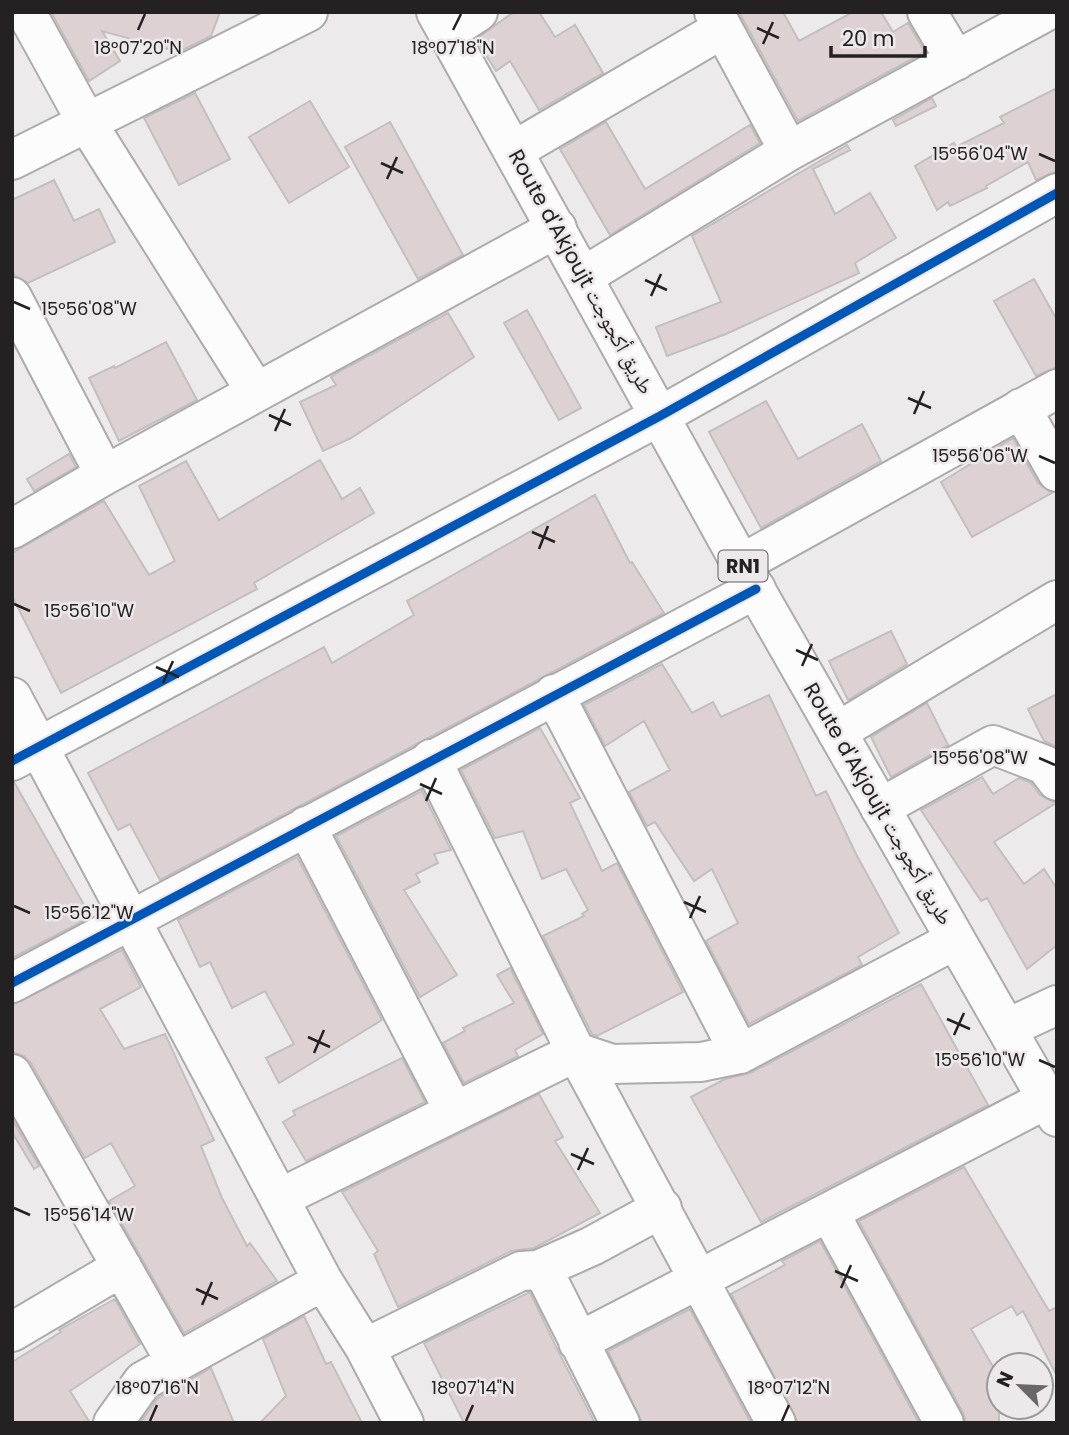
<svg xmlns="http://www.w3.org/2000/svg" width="1069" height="1435" font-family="Poppins,'Noto Naskh Arabic',sans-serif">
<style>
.building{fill:#ded1d4;stroke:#c1bfc0;stroke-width:2}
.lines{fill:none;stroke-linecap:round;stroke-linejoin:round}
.minor-casing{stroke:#adabac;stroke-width:42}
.trunk-casing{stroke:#adabac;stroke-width:42}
.minor{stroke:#fcfcfc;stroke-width:38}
.trunk{stroke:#fcfcfc;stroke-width:38}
.cycleway-casing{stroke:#ede9eb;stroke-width:13}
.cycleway{stroke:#0057b8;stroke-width:9}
.ticks{fill:none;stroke:#232122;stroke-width:2.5}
.labels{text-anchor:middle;stroke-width:5;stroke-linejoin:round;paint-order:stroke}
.shield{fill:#ede9eb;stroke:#605d5e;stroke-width:2}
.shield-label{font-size:19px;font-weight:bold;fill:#232122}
.street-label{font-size:21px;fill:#232122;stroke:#ede9eb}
.ticks-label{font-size:18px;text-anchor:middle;fill:#232122;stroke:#ede9eb;stroke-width:5;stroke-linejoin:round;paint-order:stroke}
</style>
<rect width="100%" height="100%" fill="#eceaeb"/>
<path class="building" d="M51,12H220L211,36L179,52L102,31L120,61L89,81Z
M514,12H539L555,37L575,25L603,73L539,110L510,61L496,71L476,39Z
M739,12H783L799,41L853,12H881L893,32L908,23L925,52L798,121Z
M1057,88V171L1036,180L1028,162L986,186L987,188L950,206L948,202L937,210L915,166L954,143L956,147L1004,123L1000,117Z
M195,93L230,159L179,185L144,118Z
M932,98L936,106L896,126L893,120Z
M310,101L349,167L289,203L249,137Z
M390,122L463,255L418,279L345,147Z
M606,122L645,189L750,125L760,143L610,235L560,149Z
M847,145L850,150L813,169L835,214L870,193L896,238L855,263L859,273L726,334L667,356L656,327L721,302L692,236Z
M54,180L74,221L99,209L115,242L28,283L15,276L12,270V200Z
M1034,279L1057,320V367L1036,376L994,301Z
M527,310L581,408L559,420L504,323Z
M448,313L474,357L351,438L323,451L300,402L336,385L331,377L340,371Z
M166,342L197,400L119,441L89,378L114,366L115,368Z
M766,401L798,459L862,424L881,461L761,528L709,432Z
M1013,438L1038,483L1052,493L972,537L941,482Z
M69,454L76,467L34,491L27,479Z
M320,460L342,499L360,488L374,513L254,583L257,589L61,693L12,596V553L104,501L149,575L175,561L139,486L186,461L219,520Z
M595,495L630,563L632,562L664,613L160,880L130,824L118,830L88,773L324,647L332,663L414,615L407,601Z
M891,631L907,664L848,700L829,661Z
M662,664L692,713L713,702L721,717L769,695L816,796L826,791L856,854L899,933L858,957L862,965L749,1024L706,941L738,923L712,869L694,881L655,822L647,826L629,792L670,770L644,721L605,746L584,705Z
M1057,694V747L1044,741L1028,709Z
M927,703L948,745L891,777L871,737Z
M540,728L580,798L570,803L602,871L617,863L683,992L597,1036L592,1034L543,936L584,916L582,914L588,910L566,869L542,879L523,831L495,838L461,770Z
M982,777L993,794L1019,778L1031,783L1040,795L1056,803L994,842L1024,884L1044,869L1057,889V945L1027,969L987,898L981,901L921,810Z
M14,782L91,917L12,958V783Z
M422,791L451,850L434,854L438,863L416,874L420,882L404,890L457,975L420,997L336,836Z
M297,857L382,1020L279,1083L266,1058L294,1044L265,991L232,1008L210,962L200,967L178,920Z
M122,950L141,987L100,1009L124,1049L165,1034L214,1140L201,1146L222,1198L247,1246L250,1243L277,1281L184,1333L109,1201L135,1186L111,1143L85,1158L31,1063L24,1056L12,1052V1005Z
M510,968L543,1034L515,1050L518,1056L464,1083L443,1043L465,1031L463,1028L514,1003L497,975Z
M921,984L988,1105L761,1222L691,1097L725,1079L750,1073Z
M402,1058L425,1102L306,1161L283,1122L295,1115L293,1111Z
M539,1094L563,1137L555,1141L600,1213L534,1248L511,1251L398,1307L374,1254L378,1251L342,1192Z
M12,1119L39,1166L34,1169L12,1132Z
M964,1167L1049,1311L1057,1307V1376L1023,1311L1017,1315L1012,1306L971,1329L999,1377V1423H966L963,1413L859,1221Z
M820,1241L919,1423H798L731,1294L785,1265L782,1261Z
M530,1292L558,1351L595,1423H464L424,1343Z
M115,1299L140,1344L70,1391L90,1423H12V1362L61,1332L59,1330Z
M690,1309L751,1423H642L608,1351Z
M304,1316L326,1364L331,1362L362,1423H260L286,1396L263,1339Z
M211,1368L234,1423H140L158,1398Z"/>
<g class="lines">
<g class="minor-casing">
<path id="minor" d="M26,12L87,123L256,392
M714,12L789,151
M927,12L956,61
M447,32L478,12
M513,151L722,29
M12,160L308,12
M584,276L789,151L1045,12
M12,297L105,475
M1021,408L1057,472
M12,529L105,475L557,228
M741,564L1057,389
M554,694L740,1054L955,940
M12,697L323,1281L365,1348L404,1423
M837,732L1057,600
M431,759L576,1052L776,1423
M12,761L660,416L1057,193
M880,808L993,745L1045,765L1057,781
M306,826L454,1111
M12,983L756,589
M1008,1028L1057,1005
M12,1074L175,1361
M280,1198L576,1052L612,1064L701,1062L740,1054
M829,1212L944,1423
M538,1270L592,1246L662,1208
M12,1332L122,1267
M578,1342L1047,1099
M365,1348L521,1271L538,1270L547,1278L620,1423
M113,1423L143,1381L323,1281"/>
</g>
<g class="trunk-casing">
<path id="trunk" d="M436,12L741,564L1057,1117"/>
</g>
<use href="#minor" class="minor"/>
<use href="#trunk" class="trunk"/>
<g class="cycleway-casing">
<path id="cycleway" d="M12,761L660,416L1057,193
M12,983L756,589"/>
</g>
<use href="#cycleway" class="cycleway"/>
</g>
<path class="ticks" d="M757,28L779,38M138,30L145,14M453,30L461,14M763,44L773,22M1039,154L1055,161M381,163L403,173M387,179L397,157M645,280L667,290M651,296L661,274M14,302L30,309M908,398L931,408M914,414L924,391M269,415L291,425M275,431L285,409M1039,456L1055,463M532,532L555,542M539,549L548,526M14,604L30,611M796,650L818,660M802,666L812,644M156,667L179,677M163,683L173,661M1039,758L1055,765M420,784L442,794M426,801L436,778M684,902L706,912M14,906L30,913M690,918L700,896M947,1019L970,1029M954,1035L964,1013M308,1037L330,1047M314,1053L324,1030M1039,1060L1055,1067M571,1154L594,1164M578,1170L588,1148M14,1208L30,1215M835,1271L858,1281M841,1288L851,1265M196,1289L218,1299M202,1305L212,1282M150,1421L157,1405M466,1421L473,1405M782,1421L789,1405"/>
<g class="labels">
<rect class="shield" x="718.5" y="550.5" width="49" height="31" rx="5"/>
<g class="shield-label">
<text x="743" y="573">RN1</text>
</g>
<g class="street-label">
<text transform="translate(581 272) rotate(61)" y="7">Route d'Akjoujt طريق أكجوجت</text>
<text transform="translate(878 804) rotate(60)" y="7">Route d'Akjoujt طريق أكجوجت</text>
</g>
</g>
<g class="ticks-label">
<text x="453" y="54">18°07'18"N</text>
<text x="138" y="54">18°07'20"N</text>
<text x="980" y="160">15°56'04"W</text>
<text x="89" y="315">15°56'08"W</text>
<text x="980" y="462">15°56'06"W</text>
<text x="89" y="617">15°56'10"W</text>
<text x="980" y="764">15°56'08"W</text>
<text x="89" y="919">15°56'12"W</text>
<text x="980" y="1066">15°56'10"W</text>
<text x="89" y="1221">15°56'14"W</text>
<text x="157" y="1394">18°07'16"N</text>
<text x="473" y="1394">18°07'14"N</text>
<text x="789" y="1394">18°07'12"N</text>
</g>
<rect width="1069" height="1435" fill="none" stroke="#232122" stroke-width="28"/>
<g transform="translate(1020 1386) rotate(294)"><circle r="33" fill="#ede9eb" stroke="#9c999b" stroke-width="2"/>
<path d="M0-5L12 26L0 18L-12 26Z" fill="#696768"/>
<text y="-10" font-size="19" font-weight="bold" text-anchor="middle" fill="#232122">N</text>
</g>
<path d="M831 46v10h94v-10" fill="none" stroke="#232122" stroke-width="3.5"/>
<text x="842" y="46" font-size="21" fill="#232122" stroke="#ede9eb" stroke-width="5" paint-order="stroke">20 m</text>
</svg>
